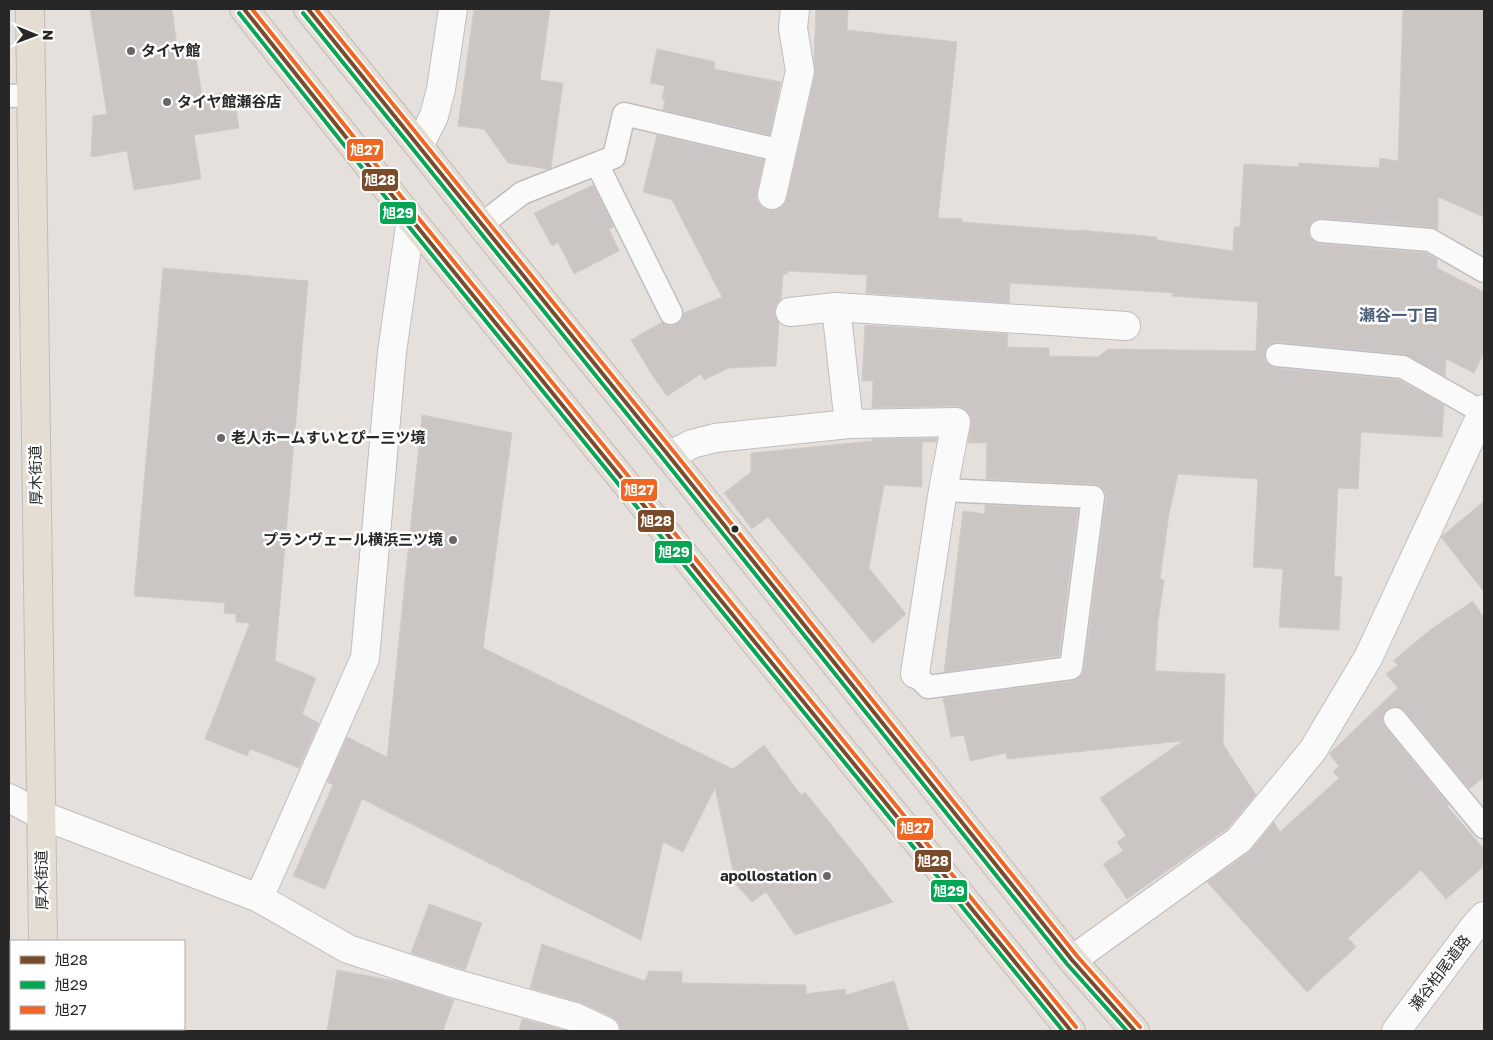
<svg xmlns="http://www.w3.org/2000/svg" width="1493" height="1040" font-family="'Golos Text','Noto Sans JP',sans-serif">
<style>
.building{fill:#cbc6c4;stroke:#d1ccc9}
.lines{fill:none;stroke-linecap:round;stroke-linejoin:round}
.lane-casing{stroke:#bfbebf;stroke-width:25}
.street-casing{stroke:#bfbebf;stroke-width:30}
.secondary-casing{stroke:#bfbebf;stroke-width:30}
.primary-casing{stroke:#bfbcbc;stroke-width:30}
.lane{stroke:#fbfafa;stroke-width:22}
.street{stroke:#fbfafa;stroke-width:28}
.secondary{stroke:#fbfafa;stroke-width:28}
.primary{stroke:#e5dcd2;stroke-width:28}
.bus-1-casing{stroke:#fff;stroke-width:8}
.bus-2-casing{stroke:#fff;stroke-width:8}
.bus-3-casing{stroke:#fff;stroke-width:8}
.bus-1{stroke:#7a4b2a;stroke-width:4}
.bus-2{stroke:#00a651;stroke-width:4}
.bus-3{stroke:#f26522;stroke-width:4}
.poi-dot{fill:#6a6867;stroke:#fff;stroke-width:2}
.bus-dot{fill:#272727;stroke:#fff;stroke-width:2}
.labels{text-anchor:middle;stroke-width:5;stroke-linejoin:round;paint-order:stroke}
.poi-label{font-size:15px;font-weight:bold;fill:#272727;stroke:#fff;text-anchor:start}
.street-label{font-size:15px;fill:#272727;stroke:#fff}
.neighbourhood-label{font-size:16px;font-weight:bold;fill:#485c77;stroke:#fff}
.line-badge{stroke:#fff;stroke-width:2}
.badge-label{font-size:14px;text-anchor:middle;font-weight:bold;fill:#fff}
</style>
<rect width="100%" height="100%" fill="#e6e0dd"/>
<path class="building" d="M90,9H172L177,46L194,44L202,96L222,93L236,108L239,128L194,135L201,179L134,190L127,151L91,157L93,116L107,114Z
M474,9H550L540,80L563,83L551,168L548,169L508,163L484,129L458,126Z
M816,9H848L847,30L957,42L938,218L962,219V222L1079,231V230L1157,237V240L1233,251L1234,227H1240L1244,164L1299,167V163L1379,168L1380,158L1398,161L1403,9H1484V217L1438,197V229L1431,227L1322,218L1316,219L1311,223L1308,230L1309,237L1313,241L1319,244L1426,253L1437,259V268L1484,292V353L1474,373L1446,359L1445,376L1404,354L1278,342L1271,343L1266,348L1264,354L1265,361L1269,365L1275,368L1399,380L1444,405L1442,437L1361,432L1358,489L1338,488L1334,576L1342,577L1339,630L1279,627L1283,569L1253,567L1258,479L1178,474L1169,514L1160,579L1164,580L1158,621L1155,671L1225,674L1223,744L1256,795L1228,828L1127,899L1103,864L1123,851L1117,842L1126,836L1100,798L1183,741L1007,759L1006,753L970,761L964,735L951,737L943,698L1073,681L1082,675L1084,670L1106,499L1105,491L1100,486L1094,484L986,479L987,443H968L971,425V416L964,409L956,406L872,408L873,381H862L865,325L1008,334L1007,347L1049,348V356L1098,357L1108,349L1256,351L1258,302L1171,296L1174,293L1010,283L1009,303L866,293L867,275L788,271L787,274H783L781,299L776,305L774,313L779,323L776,366L729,368L704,380L701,374L667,396L652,375L631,340L662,322L670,326L676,325L682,320L684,313L722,297L672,200L643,192L657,135L764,160L757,192V200L762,207L768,210H776L783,206L787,198L815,74L814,59Z
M657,49L715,62L714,69L781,82L770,135L663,110L665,99H662L665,86L650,83Z
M593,185L614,227L609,229L619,251L574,274L558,242L552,246L534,213Z
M163,268L308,281L275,661L316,678L302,714L319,723L299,768L250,749L247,756L205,739L250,623L236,622V614L224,613L225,603L134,596Z
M422,415L512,433L483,648L733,769L764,745L801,795L805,792L893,902L795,935L766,892L752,902L736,885L715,788L683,852L663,842L641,940L362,799L325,889L293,876L333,785L327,782L347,737L387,757Z
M937,438L936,442H922V487L884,485L869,568L906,614L873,643L768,517L752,529L724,493L751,472V453L872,441V439Z
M1484,501V592L1441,537Z
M985,505L1078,509L1059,656L944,672L963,511L985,514Z
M1473,601L1484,618V777L1469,789L1405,711L1400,707L1393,706L1387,709L1383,714L1382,721L1385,727L1449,805L1447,806L1484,849V866L1446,899L1421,870L1348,938L1356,947L1307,992L1207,882L1248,853L1274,822L1280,832L1339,778L1333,772L1339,766L1329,754L1398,688L1386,674L1398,665L1393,661L1430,630Z
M429,904L482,923L465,970L411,953Z
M542,944L645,981L649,971L682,972V983L806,985V994L845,989L846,995L894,981L909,1031H620L618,1022L612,1017L579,1002L530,988Z
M337,970L401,982L454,1000L443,1031H327Z
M522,1019L568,1031H519Z"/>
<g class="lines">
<g class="lane-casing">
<path id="lane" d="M9,96L31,95
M597,164L671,313
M481,225L522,193L614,157L624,114L782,151
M1321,231L1430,240L1484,271
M1277,355L1403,367L1482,412
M915,674L928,687L1071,668L1093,497L943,490
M1395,719L1484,827"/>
</g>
<g class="street-casing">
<path id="street" d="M419,146L434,116L441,89L453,9
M772,195L800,71L793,28L795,9
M790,312L836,307
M849,424L836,307L1126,326
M669,456L692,444L715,438L849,424L956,422L943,490L915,674
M9,798L41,815L259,898L348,949L453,983L575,1017L605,1031
M259,898L365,658L392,352L411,219
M1072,960L1239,840L1313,750L1368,658L1484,409"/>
</g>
<g class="secondary-casing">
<path id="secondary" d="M1396,1031L1474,927L1484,916"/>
</g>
<g class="primary-casing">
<path id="primary" d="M30,9L43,941
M244,9L411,219L1071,1031
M308,9L419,146L481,225L669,456L1072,960L1135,1031
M44,1029V1031"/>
</g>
<use href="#lane" class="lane"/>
<use href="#street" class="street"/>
<use href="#secondary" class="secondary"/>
<use href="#primary" class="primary"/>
<g class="bus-1-casing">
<path id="bus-1" d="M244,9L411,219L1071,1031
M308,9L669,456L1072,960L1135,1031"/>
</g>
<g class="bus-2-casing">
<path id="bus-2" d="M239,13L406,223L1063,1031
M303,13L664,460L1067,964L1127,1031"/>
</g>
<g class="bus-3-casing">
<path id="bus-3" d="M252,9L416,215L1076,1027
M316,9L674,452L1077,956L1140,1027"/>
</g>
<use href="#bus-1" class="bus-1"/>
<use href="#bus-2" class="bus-2"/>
<use href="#bus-3" class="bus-3"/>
</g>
<g class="poi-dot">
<circle cx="131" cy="51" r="5"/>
<circle cx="167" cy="102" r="5"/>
<circle cx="221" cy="438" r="5"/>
<circle cx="453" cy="540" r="5"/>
<circle cx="827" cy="876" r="5"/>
</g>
<circle class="bus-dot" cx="735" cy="529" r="4.5"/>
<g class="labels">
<g class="poi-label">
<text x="141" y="56">タイヤ館</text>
<text x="177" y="107">タイヤ館瀬谷店</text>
<text x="231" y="443">老人ホームすいとぴー三ツ境</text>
<text x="443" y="545" text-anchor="end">プランヴェール横浜三ツ境</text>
<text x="817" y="881" text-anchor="end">apollostation</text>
</g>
<g class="street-label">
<text transform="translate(36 475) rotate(-91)" y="5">厚木街道</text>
<text transform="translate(42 880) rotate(-91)" y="5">厚木街道</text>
<text transform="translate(1440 973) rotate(-53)" y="5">瀬谷柏尾道路</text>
</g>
<g class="neighbourhood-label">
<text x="1399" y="321">瀬谷一丁目</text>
</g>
</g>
<g class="line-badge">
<rect x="346" y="138" width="38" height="24" rx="5" fill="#f26522"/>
<rect x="361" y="168" width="38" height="24" rx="5" fill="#7a4b2a"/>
<rect x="379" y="201" width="38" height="24" rx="5" fill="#00a651"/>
<rect x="620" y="478" width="38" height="24" rx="5" fill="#f26522"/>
<rect x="637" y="509" width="38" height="24" rx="5" fill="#7a4b2a"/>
<rect x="654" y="540" width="39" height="24" rx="5" fill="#00a651"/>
<rect x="896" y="817" width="38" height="24" rx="5" fill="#f26522"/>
<rect x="914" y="849" width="38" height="24" rx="5" fill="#7a4b2a"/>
<rect x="930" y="879" width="38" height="24" rx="5" fill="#00a651"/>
</g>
<g class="badge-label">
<text x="365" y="155">旭27</text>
<text x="380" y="185">旭28</text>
<text x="398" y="218">旭29</text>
<text x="639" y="495">旭27</text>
<text x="656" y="526">旭28</text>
<text x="674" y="557">旭29</text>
<text x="915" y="833">旭27</text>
<text x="933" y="866">旭28</text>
<text x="949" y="896">旭29</text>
</g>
<rect width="1493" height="1040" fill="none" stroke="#272727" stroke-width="20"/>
<rect x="10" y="940" width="175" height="90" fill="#ffffff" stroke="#a9a9a9"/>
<rect x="20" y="956" width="25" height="8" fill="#7a4b2a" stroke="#a9a9a9"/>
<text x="55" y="965" font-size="15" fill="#272727">旭28</text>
<rect x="20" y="981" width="25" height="8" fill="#00a651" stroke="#a9a9a9"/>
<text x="55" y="990" font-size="15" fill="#272727">旭29</text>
<rect x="20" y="1006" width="25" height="8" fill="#f26522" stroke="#a9a9a9"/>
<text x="55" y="1015" font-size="15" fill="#272727">旭27</text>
<g transform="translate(35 35) rotate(91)" stroke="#ffffff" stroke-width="4" paint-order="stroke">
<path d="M0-4L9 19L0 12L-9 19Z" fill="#272727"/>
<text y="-8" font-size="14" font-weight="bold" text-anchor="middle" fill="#272727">N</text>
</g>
</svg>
